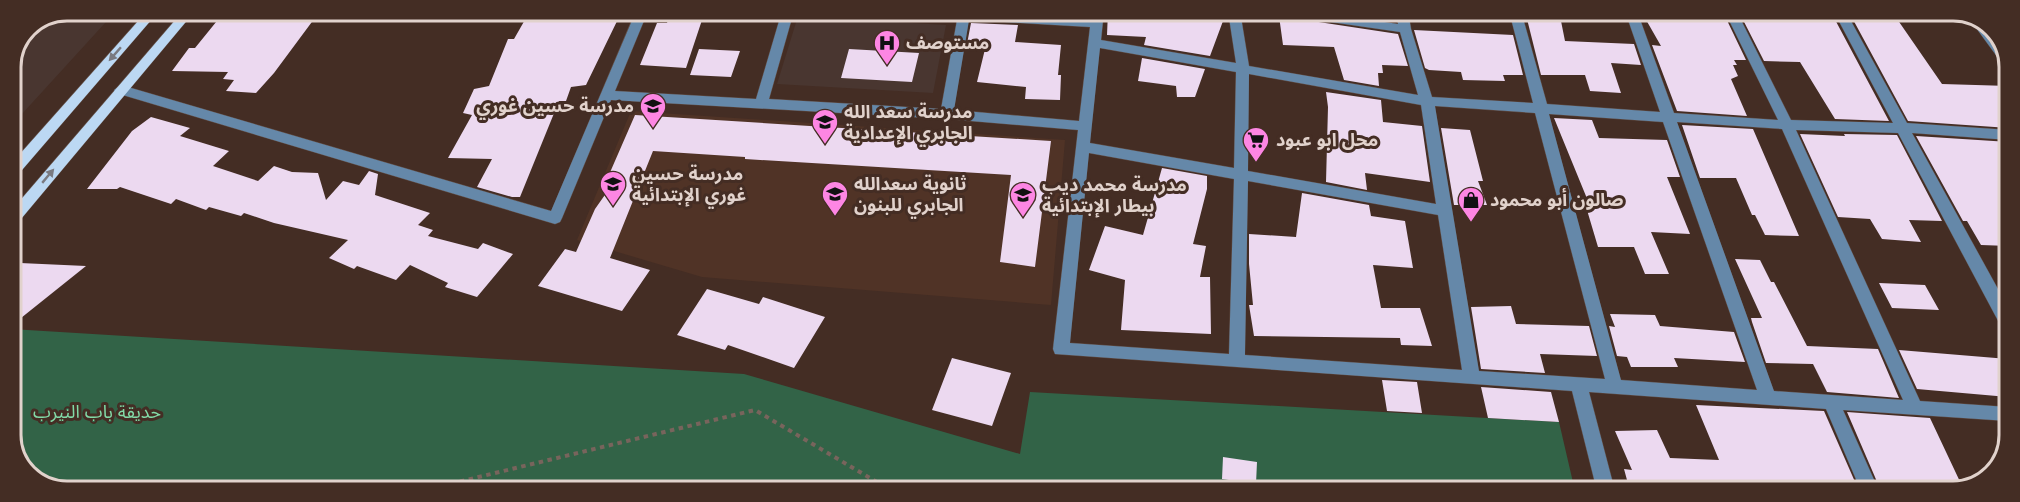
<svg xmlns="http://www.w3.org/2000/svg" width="2020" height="502" font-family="Arial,'Noto Sans Arabic',sans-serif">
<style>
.built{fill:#503326}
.medical{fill:#493630}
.green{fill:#326347}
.building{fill:#ecd9f0}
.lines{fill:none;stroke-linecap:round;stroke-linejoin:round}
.minor-casing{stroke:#604b42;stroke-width:1}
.major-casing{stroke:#604b42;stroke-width:1}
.path{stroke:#78645c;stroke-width:4;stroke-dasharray:4.5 4.5;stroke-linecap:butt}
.minor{fill:#6588a9;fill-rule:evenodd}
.major{fill:#bcd8f3;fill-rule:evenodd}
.oneway{fill:#7a7a81}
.labels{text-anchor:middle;stroke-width:6;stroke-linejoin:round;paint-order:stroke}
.poi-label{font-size:18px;font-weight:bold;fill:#e1d2cc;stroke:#442d24;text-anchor:start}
.park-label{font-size:18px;fill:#82daa7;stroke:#442d24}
.rim{fill:none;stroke:#e1d2cc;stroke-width:3}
</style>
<rect width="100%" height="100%" fill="#442d24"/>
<path class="built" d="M631,111L1065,140L1051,305L702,277L577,240Z"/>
<path class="medical" d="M67,11H116L11,126V67L27,27Z
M798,16L946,25L933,93L777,84Z"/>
<path class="green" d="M11,329L744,374L1020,454L1030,392L1559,422L1575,491L56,490L25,473L11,442Z"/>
<path class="building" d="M225,11H320L274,73L256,93L226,91L234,80L223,79L228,72L172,71L189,48H195Z
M530,11L566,12L570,15L578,13L620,15L586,85L571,87L566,101H559L520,197H512L477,187L492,159L448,158L472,115L463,113L474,89L489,86L508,39H514Z
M671,11H705L686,68L640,65L657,23H667Z
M1108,11H1226V13L1210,56L1144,45L1146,37L1107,35Z
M1525,11H1559L1565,41L1634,44L1641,65L1611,63L1621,93L1590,91L1585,75H1541Z
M1641,11L1723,12L1746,60H1734L1737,65H1733L1738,76L1731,79L1747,116L1677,111L1652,45L1661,46Z
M1739,12L1832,14L1889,121L1835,119L1800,62L1764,61Z
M1850,14L1895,16L1942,84L2009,86V128L1908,121Z
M1279,16L1398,34L1408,66L1382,65L1383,73H1378L1379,86L1344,80L1334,47L1283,45Z
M971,23L1018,25L1015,42L1061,45L1058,75H1061L1060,100L1025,99L1026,87L977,82L986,45L967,44Z
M1414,30L1513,35L1523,75H1503L1505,81L1463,80L1461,72L1429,70L1425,68Z
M699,49L740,51L731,77L690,75Z
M849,49L919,53L912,82L841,78Z
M1142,58L1205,69L1195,97H1177L1176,86L1138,81Z
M1326,92L1381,100L1383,122L1422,126L1430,182L1365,173L1367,190L1326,182L1328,107Z
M635,115L1051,141L1035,267L1000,262L1011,175L745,159V157L653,151L610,258L650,270L622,311L538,286L565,249L576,252L595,209L614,182L608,177Z
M151,117L190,128L180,136L229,151L213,166L258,181L274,166L292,172L318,173L326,200L343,181L359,185L369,171L378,174L375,195L430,213L418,225L433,230L428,236L478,249L483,243L513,254L477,297L445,287L448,283L410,265L396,280L357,266L354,269L329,258L348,240L274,223L244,213L241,216L209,207L206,210L176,199L171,204L120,187L117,189H87L132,131Z
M1554,118L1592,120L1599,138L1667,140L1680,177H1667L1690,234L1651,232L1669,274H1645L1634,247H1598L1584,200L1588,201Z
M1682,125L1753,129L1799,236L1765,235L1755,215H1752L1736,178H1700Z
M1441,128L1470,130L1483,181H1478L1487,205H1454Z
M1800,134L1845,136L1844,134L1897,135L1942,221L1909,220L1921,242L1882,239L1870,219L1838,217Z
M1916,136L2009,142V246L1981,245L1967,221H1963Z
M1162,168L1207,176V189L1193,244L1206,246L1200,277H1210L1211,334L1121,330L1125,280L1089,270L1105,226L1143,235Z
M1302,193L1369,205L1371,216L1405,221L1413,268L1373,265L1381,308H1420L1432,346L1401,345L1400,338L1254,336L1249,305H1253L1249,264V234L1296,237Z
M1735,259L1760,260L1771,282H1774L1807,346L1878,349L1899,398L1827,392L1813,364L1766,363L1752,322L1751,318H1762Z
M20,263L86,266L11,326V273Z
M1879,283L1925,285L1939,310L1892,308Z
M707,289L759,304L763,297L825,317L794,368L728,345L725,350L677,335Z
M1511,306L1516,324L1589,326L1597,356L1540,354L1545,373L1481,369L1471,307Z
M1610,314L1655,315L1660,326L1734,332L1745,362L1674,358L1678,367H1631L1627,357L1617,356L1609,326L1615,327Z
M1899,350L2008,359V397L1917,389Z
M952,358L1011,373L992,426L932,410Z
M1382,380L1417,382L1422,413L1387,411Z
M1481,387L1551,392L1559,422L1488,418Z
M1696,405L1824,411L1859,491H1630L1624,469L1632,470L1615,431L1657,430L1670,458L1719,460Z
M1847,412L1930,418L1963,488L1953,491H1881Z
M1223,457L1257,462L1256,484L1222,479Z"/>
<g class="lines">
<g class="minor-casing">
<path id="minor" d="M636,11H648L615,91L756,99L782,11H794L769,99L941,109L957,20L866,15L860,11H944L1091,19L1092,11H1104L1101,40L1236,63L1228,11H1240L1249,66L1418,95L1400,32L1282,15L1276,11H1311L1398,24L1396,11H1408L1411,29L1432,97L1533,103L1509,11H1521L1547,104L1660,112L1625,11H1637L1674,113L1778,120L1725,12H1737L1791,120L1893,123L1834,12H1846L1907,123L2009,130V140L1912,133L2009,309V331L2003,330L1898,133L1796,130L1920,401L2008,407V421L1843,410L1879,491H1861L1826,409L1589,392L1615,491H1597L1572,391L1055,354L1053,349L1078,130L947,119L611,100L562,218L560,222L555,224L116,93L114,90L121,85L551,211ZM969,20L1090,27L1079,121L954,110ZM1100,48L1236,72L1234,168L1090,143ZM1249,74L1421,105L1436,204L1248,171ZM1435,106L1535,113L1605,379L1479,371ZM1549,114L1663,122L1757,390L1621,380ZM1677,122L1782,129L1903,400L1774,391ZM1089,153L1234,179L1229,354L1070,343ZM1248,181L1438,215L1462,370L1245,355Z
M1971,15C1989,26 2009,44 2009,67L2004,66L1971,21L1969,18Z"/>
</g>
<g class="major-casing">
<path id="major" d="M147,11H159L16,177L11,178V164Z
M183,11H195L16,225L11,226V211Z"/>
</g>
<path class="path" d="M425,490L755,410L892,491"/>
<use href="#minor" class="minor"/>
<use href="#major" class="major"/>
</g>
<defs><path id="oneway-solid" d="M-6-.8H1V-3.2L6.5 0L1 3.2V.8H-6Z" transform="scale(1.5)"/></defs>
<g class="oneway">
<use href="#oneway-solid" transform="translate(115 54) rotate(131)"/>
<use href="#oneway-solid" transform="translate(48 176) rotate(-50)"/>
</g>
<defs>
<g id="hospital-pin" transform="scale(1.35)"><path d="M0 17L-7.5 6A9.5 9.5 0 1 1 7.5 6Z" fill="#fd86e3" stroke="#442d24"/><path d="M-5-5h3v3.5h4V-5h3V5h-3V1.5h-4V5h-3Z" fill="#111"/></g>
<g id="school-pin" transform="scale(1.35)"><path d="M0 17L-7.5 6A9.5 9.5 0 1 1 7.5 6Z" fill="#fd86e3" stroke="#442d24"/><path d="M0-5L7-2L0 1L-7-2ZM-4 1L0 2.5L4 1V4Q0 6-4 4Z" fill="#111"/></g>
<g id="supermarket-pin" transform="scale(1.35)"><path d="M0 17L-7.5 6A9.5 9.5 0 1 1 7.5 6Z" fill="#fd86e3" stroke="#442d24"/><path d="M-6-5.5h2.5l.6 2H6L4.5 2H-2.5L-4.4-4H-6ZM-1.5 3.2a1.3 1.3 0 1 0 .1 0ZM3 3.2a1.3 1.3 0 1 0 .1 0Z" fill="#111"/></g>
<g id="shop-pin" transform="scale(1.35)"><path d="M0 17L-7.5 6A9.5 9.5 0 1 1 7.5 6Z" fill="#fd86e3" stroke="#442d24"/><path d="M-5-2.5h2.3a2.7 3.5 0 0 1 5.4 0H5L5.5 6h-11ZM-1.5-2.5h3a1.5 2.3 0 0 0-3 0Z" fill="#111"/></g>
</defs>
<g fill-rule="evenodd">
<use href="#hospital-pin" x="887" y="43"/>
<use href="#school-pin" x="653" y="106"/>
<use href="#school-pin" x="825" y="122"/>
<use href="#supermarket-pin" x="1256" y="140"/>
<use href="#school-pin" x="613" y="184"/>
<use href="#school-pin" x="835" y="194"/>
<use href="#school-pin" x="1023" y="195"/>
<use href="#shop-pin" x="1471" y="200"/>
</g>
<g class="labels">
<g class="poi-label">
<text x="906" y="49">مستوصف</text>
<text x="634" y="112" text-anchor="end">مدرسة حسين غوري</text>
<text x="844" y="118">مدرسة سعد الله<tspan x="844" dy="21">الجابري الإعدادية</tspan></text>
<text x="1276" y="146">محل ابو عبود</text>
<text x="632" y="180">مدرسة حسين<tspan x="632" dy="21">غوري الإبتدائية</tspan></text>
<text x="854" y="190">ثانوية سعدالله<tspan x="854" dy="21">الجابري للبنون</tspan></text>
<text x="1042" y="191">مدرسة محمد ديب<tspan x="1042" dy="21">بيطار الإبتدائية</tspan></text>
<text x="1490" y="206">صالون أبو محمود</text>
</g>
<g class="park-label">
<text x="97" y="418">حديقة باب النيرب</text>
</g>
</g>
<path d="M0 0H2020V502H0ZM67 21H1953A46 46 0 0 1 1999 67V435A46 46 0 0 1 1953 481H67A46 46 0 0 1 21 435V67A46 46 0 0 1 67 21Z" fill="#442d24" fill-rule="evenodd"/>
<path class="rim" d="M67 21H1953A46 46 0 0 1 1999 67V435A46 46 0 0 1 1953 481H67A46 46 0 0 1 21 435V67A46 46 0 0 1 67 21Z"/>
</svg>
